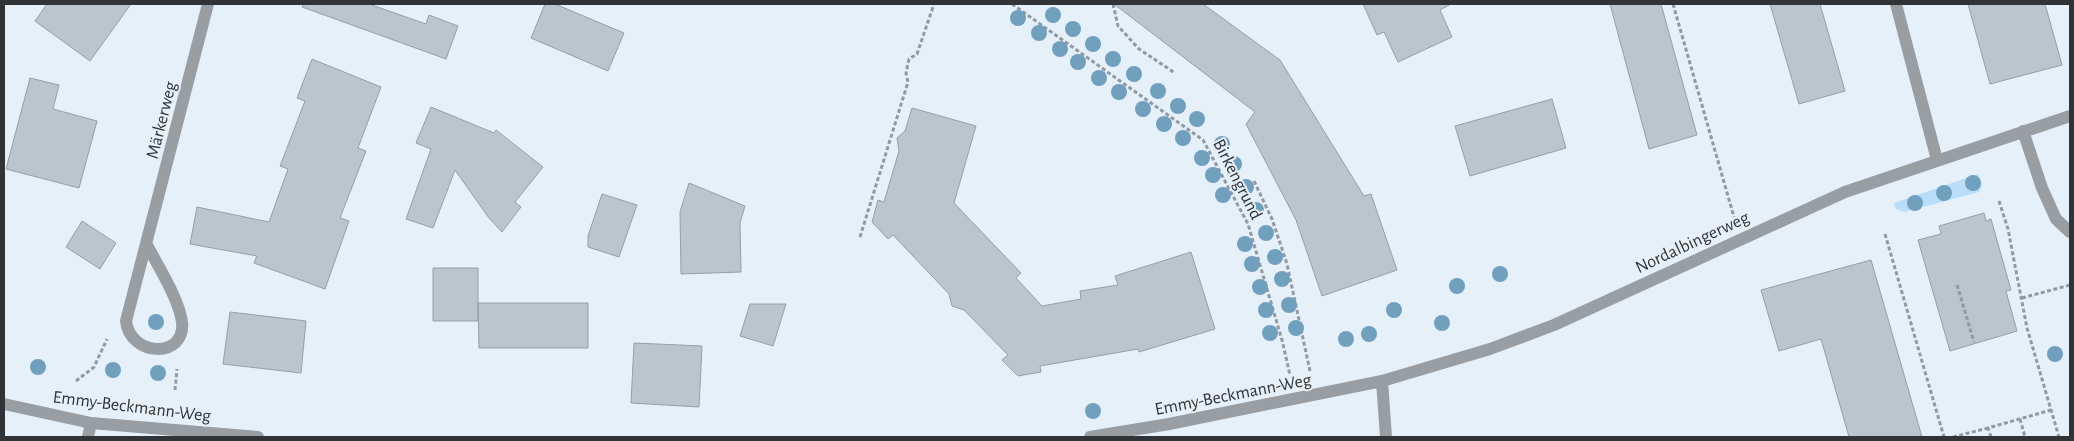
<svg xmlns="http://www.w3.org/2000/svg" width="2074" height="441" font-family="'Alegreya Sans',sans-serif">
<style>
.green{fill:#baddfa}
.building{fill:#bbc5ce;stroke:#969fa8}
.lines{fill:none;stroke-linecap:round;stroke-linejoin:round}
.path{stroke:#9299a0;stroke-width:3;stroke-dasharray:4 2.5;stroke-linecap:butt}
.minor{stroke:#999ea2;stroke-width:12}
.tree{fill:#719fbe}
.labels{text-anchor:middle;stroke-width:4;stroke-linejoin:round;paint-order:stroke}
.street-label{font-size:18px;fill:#303437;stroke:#e6f0f9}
</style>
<rect width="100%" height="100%" fill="#e6f0f9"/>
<path class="green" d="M1978,174L1982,186L1979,192L1904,212L1896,209L1894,203Z"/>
<path class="building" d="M47,4H131L90,61L35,21Z
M303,4H369L426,24L429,15L458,26L446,59L302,7Z
M545,4H555L624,33L608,71L531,38Z
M1114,4H1203L1280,60L1364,196L1371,194L1397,270L1322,296L1296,220L1246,124L1255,112Z
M1363,4H1451L1440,10L1452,37L1398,62L1384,32L1377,35Z
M1610,4H1661L1697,135L1649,149Z
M1770,4H1820L1845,91L1799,104Z
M1968,4H2045L2062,65L1990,84Z
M312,59L381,87L358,148L366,151L340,218L349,221L325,289L254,263L257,256L190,244L197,207L269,222L288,169L280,166L305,101L297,98Z
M30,78L59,85L53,109L97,121L79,188L6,169Z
M1552,99L1566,148L1470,176L1455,126Z
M431,107L494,133L496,130L543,167L515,202L521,207L502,232L489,218L455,170L433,228L406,219L431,149L416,143Z
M912,108L976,126L954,203L1021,273L1016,278L1042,306L1081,299L1080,291L1118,285L1115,276L1191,252L1215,329L1139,352L1138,349L1040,366L1041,372L1018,376L1002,360L1008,355L964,310L952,306L949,294L893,235L888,239L872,222L878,200L884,202L899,151L897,138L905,131Z
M689,183L745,206L740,223L741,272L681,274L680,212Z
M602,194L637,205L619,257L588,247V236Z
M1984,213L1986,221L1991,219L2011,290L2006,291L2017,331L1950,351L1918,240L1941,234L1939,226Z
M82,221L116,243L100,269L66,247Z
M1871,260L1922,437H1849L1821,339L1779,351L1761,290Z
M433,268H478V321H433Z
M478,303H588V348H479Z
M750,304H786L773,346L740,336Z
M230,312L306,321L301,373L223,364Z
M634,343L702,346L699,407L631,403Z"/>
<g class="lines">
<path class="path" d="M1012,4L1203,140L1248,224L1282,340L1290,375
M1113,4L1118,26L1139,49L1175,73
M1673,4L1734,217
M1254,181L1272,219L1287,264L1310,371
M1999,201L2008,229L2027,328L2059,437
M1885,234L1944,437
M860,237L908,82L906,73L909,59L917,54L934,4
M1957,285L1974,342
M2022,298L2070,285
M76,381L94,367L107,339
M175,390L177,369
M2020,419L2025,437
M1953,437L1988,428
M1991,437L1988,428L2051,410"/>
<path class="minor" d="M1896,4L1937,160
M2023,131L2042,188L2056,219L2070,232
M147,245C158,266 179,299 182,322C186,359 130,357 126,321L208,4
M1382,381L1386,437
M4,404L91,423L258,437
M88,437L91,423
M1090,437L1169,424L1382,381L1490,349L1554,325L1845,192L2070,116"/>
</g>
<g class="tree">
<circle cx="1053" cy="15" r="8"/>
<circle cx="1018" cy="18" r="8"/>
<circle cx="1073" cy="29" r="8"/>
<circle cx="1039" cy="33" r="8"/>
<circle cx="1093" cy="44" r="8"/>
<circle cx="1060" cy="49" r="8"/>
<circle cx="1113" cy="59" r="8"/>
<circle cx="1078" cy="62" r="8"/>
<circle cx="1134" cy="74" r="8"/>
<circle cx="1099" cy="78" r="8"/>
<circle cx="1158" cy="91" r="8"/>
<circle cx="1119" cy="92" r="8"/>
<circle cx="1178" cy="106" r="8"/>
<circle cx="1143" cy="109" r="8"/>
<circle cx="1197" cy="119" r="8"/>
<circle cx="1164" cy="124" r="8"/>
<circle cx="1183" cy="138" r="8"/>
<circle cx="1222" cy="144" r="8"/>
<circle cx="1202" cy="158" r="8"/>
<circle cx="1234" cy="164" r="8"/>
<circle cx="1213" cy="175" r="8"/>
<circle cx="1973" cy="183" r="8"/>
<circle cx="1246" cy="187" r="8"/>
<circle cx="1944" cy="193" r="8"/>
<circle cx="1223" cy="195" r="8"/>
<circle cx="1915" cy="203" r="8"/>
<circle cx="1256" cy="210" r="8"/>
<circle cx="1266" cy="233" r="8"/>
<circle cx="1245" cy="244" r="8"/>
<circle cx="1275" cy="257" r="8"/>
<circle cx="1252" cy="264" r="8"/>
<circle cx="1500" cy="274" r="8"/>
<circle cx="1282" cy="279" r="8"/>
<circle cx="1457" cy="286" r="8"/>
<circle cx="1260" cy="287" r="8"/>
<circle cx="1289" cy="305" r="8"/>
<circle cx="1266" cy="310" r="8"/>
<circle cx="1394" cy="310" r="8"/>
<circle cx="156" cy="322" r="8"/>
<circle cx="1442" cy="323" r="8"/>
<circle cx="1296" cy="328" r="8"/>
<circle cx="1270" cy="333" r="8"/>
<circle cx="1369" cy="334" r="8"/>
<circle cx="1346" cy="339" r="8"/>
<circle cx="2055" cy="354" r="8"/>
<circle cx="38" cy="367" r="8"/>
<circle cx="113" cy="370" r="8"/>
<circle cx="158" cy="373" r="8"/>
<circle cx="1093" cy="411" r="8"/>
</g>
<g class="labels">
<g class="street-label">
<text transform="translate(161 120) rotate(-76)" y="6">Märkerweg</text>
<text transform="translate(1238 179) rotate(63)" y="6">Birkengrund</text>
<text transform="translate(1692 242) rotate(-25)" y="6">Nordalbingerweg</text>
<text transform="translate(1233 394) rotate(-11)" y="6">Emmy-Beckmann-Weg</text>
<text transform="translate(132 406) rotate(7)" y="6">Emmy-Beckmann-Weg</text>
</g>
</g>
<rect width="2074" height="441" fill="none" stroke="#303437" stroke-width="10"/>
</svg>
